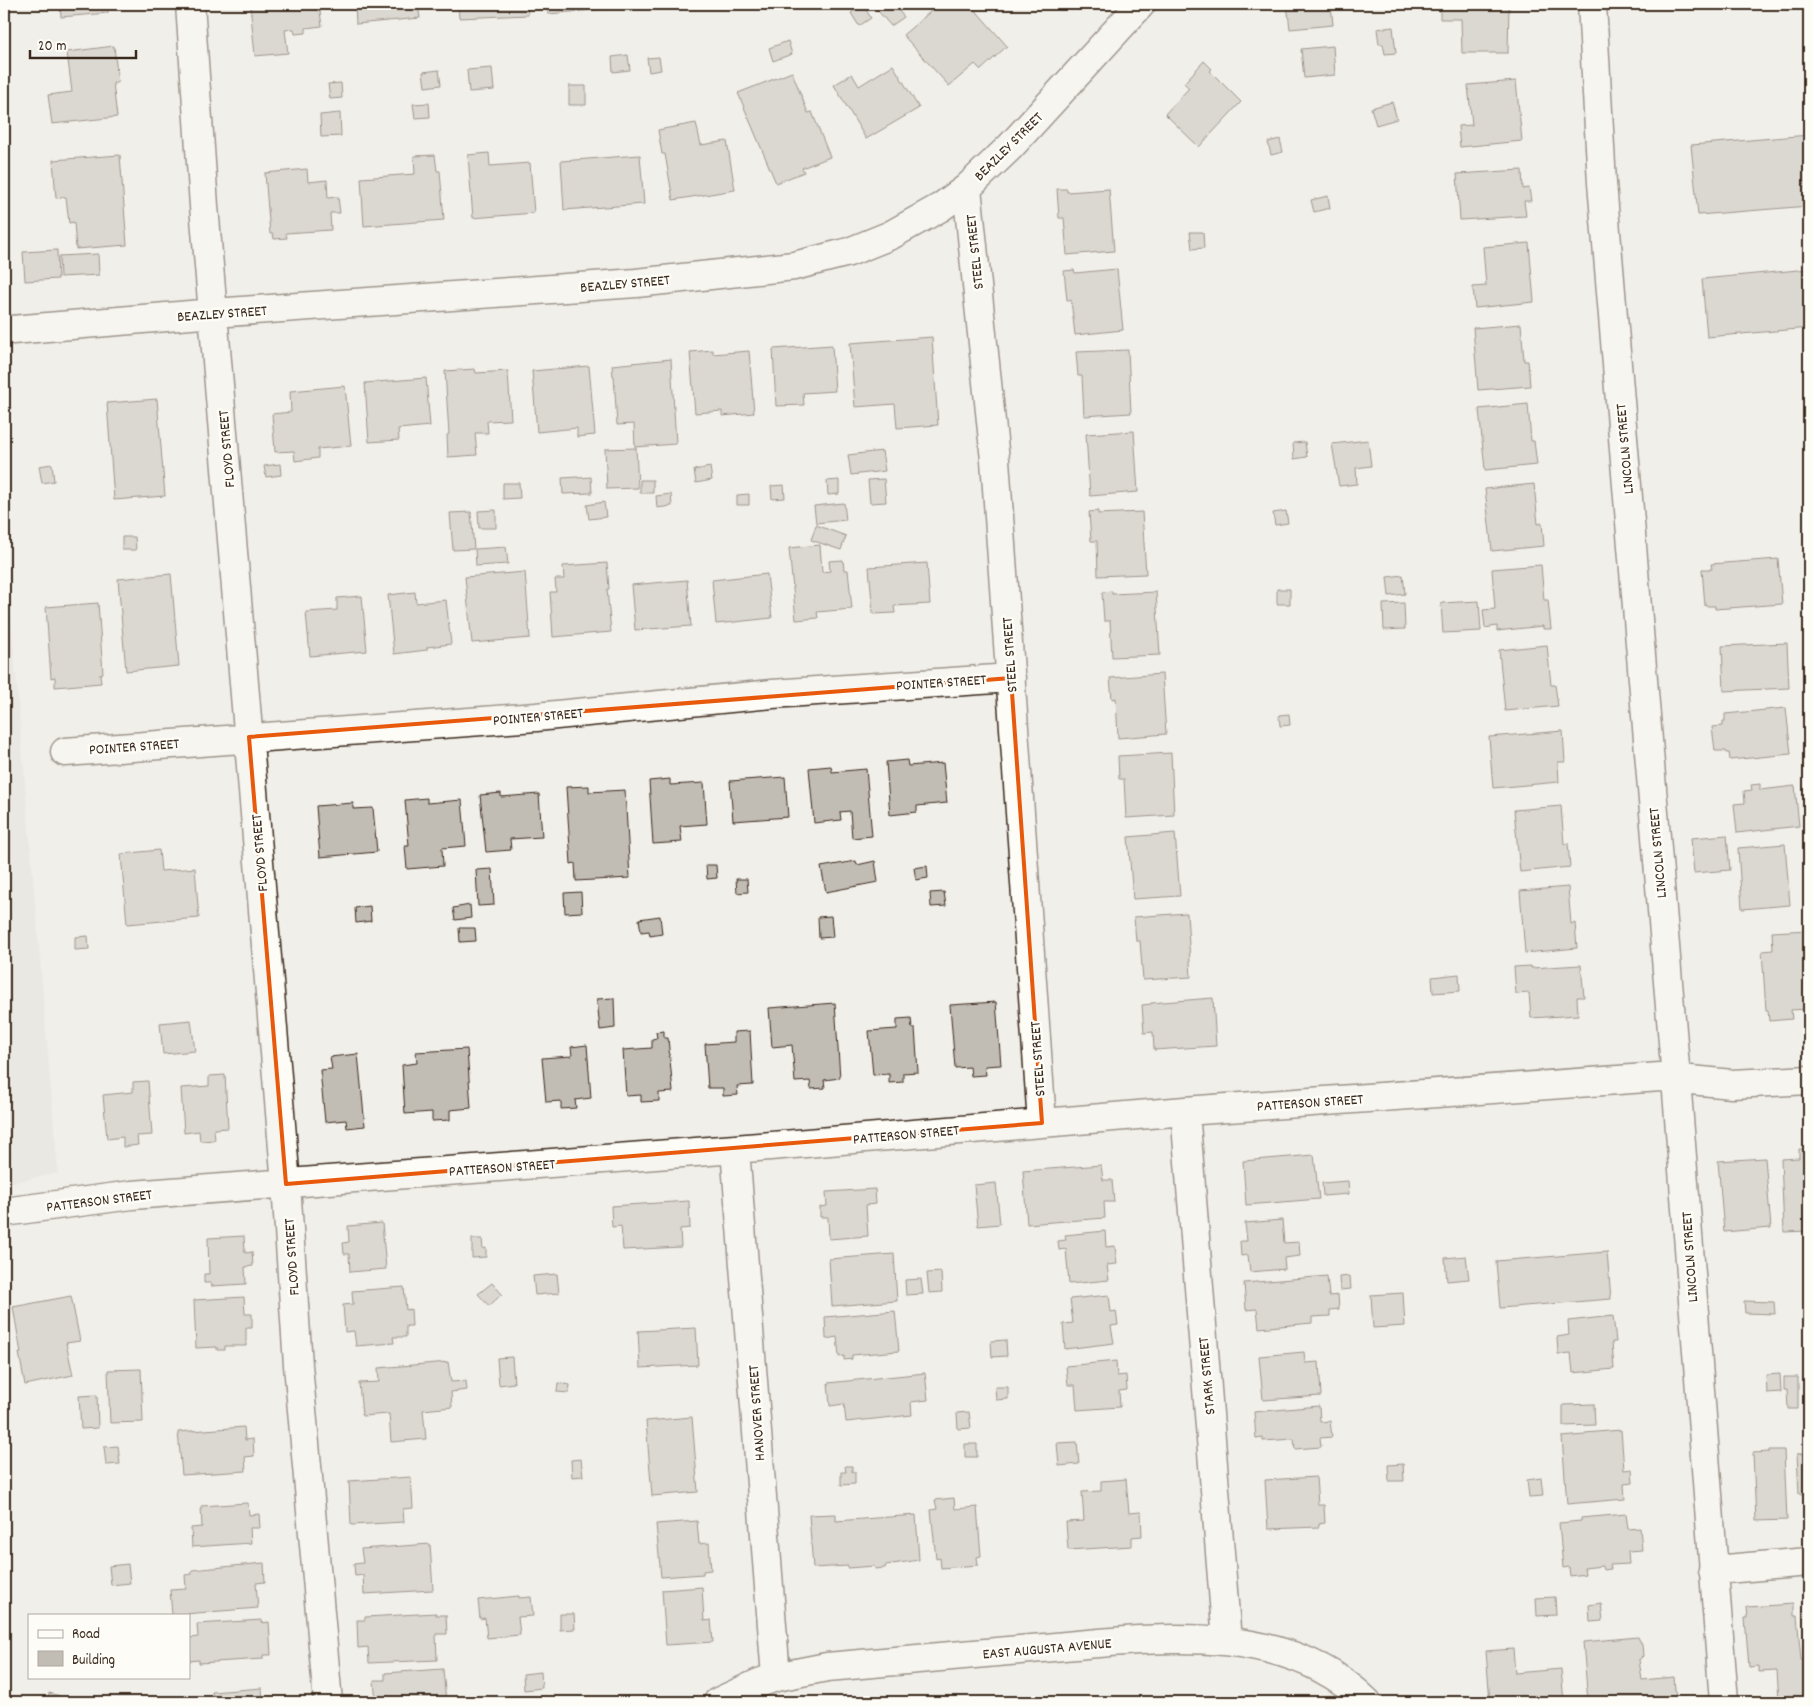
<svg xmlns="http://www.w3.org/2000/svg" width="1813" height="1706" font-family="Dekko,sans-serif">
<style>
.built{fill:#e3e0da}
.building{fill:#c1bcb4;stroke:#3b2a1e}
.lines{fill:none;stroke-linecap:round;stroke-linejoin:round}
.minor-casing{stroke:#3b2a1e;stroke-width:31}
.minor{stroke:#fdfcf7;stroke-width:28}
.marked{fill:none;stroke:#e8590c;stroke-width:4;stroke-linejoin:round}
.labels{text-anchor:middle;stroke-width:5;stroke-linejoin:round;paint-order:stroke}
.street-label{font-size:15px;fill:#3b2a1e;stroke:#fdfcf7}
</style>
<rect width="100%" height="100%" fill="#f1efea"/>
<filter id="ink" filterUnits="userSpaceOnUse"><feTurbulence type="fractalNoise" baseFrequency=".02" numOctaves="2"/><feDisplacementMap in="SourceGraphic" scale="10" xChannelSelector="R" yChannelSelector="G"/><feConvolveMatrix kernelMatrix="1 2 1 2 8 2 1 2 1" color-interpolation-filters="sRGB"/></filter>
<g filter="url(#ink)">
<path class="built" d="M4,536L58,1173L4,1184Z"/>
<path class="building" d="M60,4H107L108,13L61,17Z
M250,4H319L322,26L306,28V33L295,34L294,29L285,30L288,53L255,56Z
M355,4H418L420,18L356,24Z
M458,4H527L528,15L459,18Z
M547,4H628V7L548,14Z
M872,4H904L905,5L899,11L904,17L891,26Z
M935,4H970L1007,46L981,70L975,64L949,86L903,35L937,6Z
M1287,4H1331L1333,25L1290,29Z
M1440,4H1509L1508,53H1462L1461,19H1440Z
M863,5L871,18L859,26L851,13Z
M1393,27L1396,53L1385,54L1383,44H1379L1377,29Z
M788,41L792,54L773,61L769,48Z
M114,46L118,83H113L117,117L52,124L48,95L72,92L67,52Z
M1333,46L1335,75L1304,78L1301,49Z
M628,55L630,70L613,72L612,57Z
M659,57L661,70L649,72L647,58Z
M1204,61L1212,69L1210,71L1241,102L1199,147L1165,114L1189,88L1184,83Z
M893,65L919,108L866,139L834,85L852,74L859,86Z
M492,68L494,90L469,92L467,70Z
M439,70L441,85L425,87L423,72Z
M792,72L808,113L812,112L830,157L802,168L804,172L776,183L738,93Z
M1516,81L1522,141L1460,147L1458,126L1472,125L1468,85Z
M341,83L342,98L330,99L328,84Z
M569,86H586V105H569Z
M1392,102L1397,119L1376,125L1371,108Z
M429,103L430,117L415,118L413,104Z
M340,113L341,136L321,137L320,115Z
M696,123L701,145L727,141L735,190L673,200L665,154H662L658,130Z
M1809,135V206L1698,215L1691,145Z
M1280,139L1283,152L1271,155L1268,142Z
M489,153L490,166L530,163L534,213L473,218L468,155Z
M120,155L127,245L76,249L74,222L69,223L66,197L56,198L53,160Z
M435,155L437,171H440L444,220L364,226L361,178L415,174L414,156Z
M640,155L644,204L564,210L561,161Z
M307,169L308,182L327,180L328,198L338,197L340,213H330L331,230L286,233L287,238L274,239L273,234H270L265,173Z
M1522,170L1523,189L1529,188L1531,201H1524L1526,216L1460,220L1457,174Z
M1057,189H1067V192L1109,189L1114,251L1067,255L1064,218H1059Z
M1328,196L1330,208L1314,212L1311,200Z
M1190,232H1203L1204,248L1192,249Z
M1529,243L1534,302L1475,308L1473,287L1486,286L1483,247Z
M57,250L58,279L25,281L23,252Z
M98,254L99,275L60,277L59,256Z
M1117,269L1123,330L1075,335L1071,300H1067L1064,271L1074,270L1075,273Z
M1809,269V328L1707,337L1702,279Z
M1521,324L1524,361H1528L1530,386L1478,390L1473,328Z
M932,337L938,425L897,428L895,404L855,407L850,343Z
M832,345L835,391L803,393L804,405L776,406L773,349Z
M713,350V354L749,351L754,413L722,416V411L695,413L690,352Z
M1128,350L1131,413L1084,416L1082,376H1078L1076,352Z
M671,359L676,444L635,447L634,424L617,425L614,376H613L612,365Z
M589,366L595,435L577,437V428L537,432L532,371Z
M475,369L476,373L508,371L511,420L487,421L488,433H475L477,455L448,457L447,435L449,434L445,371Z
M426,378L430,426L398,429L399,440L369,442L365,383Z
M345,386L351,446L318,449V458L295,461L294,451L275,452L272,414L291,412L290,391Z
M157,399L165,496L114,500L107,403Z
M1528,404L1531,441H1534L1537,465L1485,470L1479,409Z
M1134,431L1138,492L1090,496L1086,434Z
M1368,440L1371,466L1356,468L1357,484L1339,486L1332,444Z
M1305,442L1307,457L1294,459L1293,443Z
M636,448L638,488L607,489L605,449Z
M882,451L885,471L851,475L848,455Z
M52,464L54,481L42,483L39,466Z
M280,464L281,475L266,477L264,466Z
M710,467L712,480L696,483L694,470Z
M578,477V478L591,477L592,493L563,494L562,478Z
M884,479L886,502L870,503L868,480Z
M640,480H653V493H640Z
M839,480V494L828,495L827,481Z
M503,483H519L520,498L503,499Z
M1534,484L1538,524L1542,523L1544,546L1492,551L1485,489Z
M784,485L785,498L772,499L771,486Z
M671,494L672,506L657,508L656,496Z
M749,494V505H737V495Z
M604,502L606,517L589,519L587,505Z
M844,503L846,520L816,523L814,506Z
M496,510V528H479L478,511Z
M1098,511V514L1142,512L1146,574L1098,576L1097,541H1091L1089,512Z
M1286,511L1288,523L1275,525L1273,513Z
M471,512L474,549L453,550L450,513Z
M816,525L846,536L841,550L811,540Z
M122,537H135L136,550H122Z
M820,545L822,572L830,571L829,561L843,560L844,570H848L852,609L817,612L818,618L796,620L789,548Z
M506,547L508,564L476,566L475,549Z
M1778,559L1782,604L1715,609V606H1705L1702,569H1712L1711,564Z
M607,563L609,589H607L611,632L553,637L550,592H556L555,579H564L563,566Z
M927,563L930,604L894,606L895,613L873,614L869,567Z
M1541,565L1544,600H1548L1551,629H1543V626L1497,631V626L1485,628L1483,610L1495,609L1492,569Z
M525,572L530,638L472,643L465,577Z
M171,574L179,666L126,671L118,579Z
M767,574L772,618L716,624L712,580Z
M1403,575L1405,594L1389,596L1387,577Z
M687,580L691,626L635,630L631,585Z
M1277,589H1290V604H1277Z
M1112,591V594L1156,592L1160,655L1112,657L1110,621H1104L1102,592Z
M415,592L416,603L446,600L451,644L427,647V650L394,654L388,595Z
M362,596L367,651L310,656L306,612L337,610V598Z
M1479,601L1481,631L1443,633L1441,603Z
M98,603L103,673L100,674L101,683L55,687V677L51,678L46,607Z
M1404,603L1405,629L1384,630L1383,604Z
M1787,643L1789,688L1724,691L1722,646Z
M1547,645L1551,685H1555L1558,706L1505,711L1499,650Z
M1162,674L1166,734L1118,738L1116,698L1112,699L1110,678Z
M1786,708L1791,754L1730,760L1729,753H1726V751H1715L1712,727L1723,726V721H1725V714Z
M1289,714L1290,725L1280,726L1279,715Z
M1563,731L1565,762H1558L1559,782L1493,788L1489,737Z
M1171,753L1174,815L1126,818L1124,779H1119L1118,756Z
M907,760L908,766L943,763L947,803L917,806V812L890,815L886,762Z
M831,766L832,772L866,769L872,836L852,838L850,811L840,812L841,820L814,823L809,768Z
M785,777L788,817L733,821L730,781Z
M670,779V785L704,783L707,824L680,826L682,842L653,844L649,781Z
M1760,784V790L1795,786L1799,826L1737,833L1734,804L1745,803L1744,791L1752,790L1751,785Z
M589,786V792L625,790L630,878L576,881L575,863L571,864L566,787Z
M501,793V797L539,794L542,837L510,839L511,850L486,852L480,795Z
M427,798V803L462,800L466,846L442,848L443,866L407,869L405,846H409L405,800Z
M353,803V809L373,808L377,852L320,857L316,806Z
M1561,806L1564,844L1568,843L1570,867L1520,872L1514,810Z
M1175,833L1180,896L1133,899L1128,837Z
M1727,835L1730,870L1694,873L1691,838Z
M1785,844L1790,905L1742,909L1738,848Z
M159,850L161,871L195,868L199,918L127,924L121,854Z
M856,861L857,865L875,861L878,882L826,892L821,867Z
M706,865H716L717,878L707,879Z
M927,866L928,878L916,880L914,868Z
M492,869L494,905L478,906L476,870Z
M736,879H747L748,892L737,893Z
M1568,887L1571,924L1575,923L1577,948L1525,953L1520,891Z
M581,892L582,912L565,913L564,893Z
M944,892L946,906L931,907L930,893Z
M470,905L471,918L455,920L453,908Z
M370,906L371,921L356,923L355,908Z
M1187,913L1191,977L1143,980L1140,941H1136L1134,917Z
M660,916L662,934L650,936L649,931L641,932L639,919Z
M831,916L833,937L819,938L818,917Z
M459,928H475L476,941L460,942Z
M1809,930V1009L1791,1010L1792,1019L1769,1021L1768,1010H1766L1762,951L1773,950L1772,932Z
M88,936L89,949L75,950V937Z
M1581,965L1584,997H1577L1578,1015L1531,1018L1529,993L1516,994L1514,967L1531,966V968Z
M1459,974L1460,991L1433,993L1432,977Z
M614,998L615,1028L600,1030L597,999Z
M1213,998L1216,1046L1154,1050L1153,1032L1144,1033L1142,1005L1151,1004V1003Z
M996,1002L1001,1065L985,1066L986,1075L971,1076L970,1067L955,1068L950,1005Z
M835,1003L840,1078L824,1080L825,1088L811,1089L810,1081L795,1082L792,1045L772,1047L769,1008Z
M911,1018L912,1028H915L918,1072L903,1073V1082L889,1083V1074L873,1075L869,1031L897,1029V1019Z
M191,1020L195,1051L163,1054L160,1023Z
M664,1031V1038H668L673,1092L659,1093V1101L641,1102V1095L626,1096L623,1050L652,1048V1039L657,1038L656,1032Z
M750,1031L753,1085L737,1086L738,1095L723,1096V1088H708L705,1044L734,1042V1032Z
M587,1045L591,1098L575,1100L576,1108L561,1109V1101L546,1102L542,1058L572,1056L571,1047Z
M467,1049L471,1108L450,1110V1120L432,1121V1112L405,1114L402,1065L417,1063L416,1052Z
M358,1054L365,1126L347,1128L346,1120L325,1122L320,1070L332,1069L330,1057Z
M225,1075L228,1128L214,1129L215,1140L200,1141L199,1131L184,1133L181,1088L209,1086V1076Z
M148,1081L152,1135L137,1136L138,1145L123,1147V1137L107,1139L103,1095L133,1092V1082Z
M1799,1149H1809V1231L1784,1232L1781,1159L1799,1158Z
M1314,1155L1319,1199L1246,1205L1243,1161Z
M1765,1158L1771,1228L1724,1232L1718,1161Z
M1101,1165L1103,1180H1112L1114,1202H1104L1105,1218L1027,1224L1023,1171Z
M1348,1181L1349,1194L1323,1196L1322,1183Z
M996,1183L1000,1224L978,1226L974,1185Z
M875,1189L876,1204L866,1205L868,1236L829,1239L828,1217H820V1207L827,1206L826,1192Z
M689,1201L690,1228L680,1229L681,1247L623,1250L621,1226L612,1227L611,1206Z
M1282,1220L1284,1243L1299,1242L1300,1256L1284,1258L1285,1269L1250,1272L1248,1255L1241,1256L1240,1241H1247L1245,1223Z
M382,1223L386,1269L350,1272L349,1254H344L343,1243L349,1242L348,1226Z
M1105,1231L1106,1247L1115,1246L1117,1264L1107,1265L1109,1280L1069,1284L1066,1249L1059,1250L1058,1241L1066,1240L1065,1235Z
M244,1236L245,1253L252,1252L253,1266L245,1267L246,1284L211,1286V1283H204V1274H209L208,1238Z
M472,1239H482L483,1249L486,1248V1257L472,1258Z
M1607,1252L1611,1299L1500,1308L1496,1261Z
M894,1254L897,1301L832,1306L829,1259Z
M1466,1256L1469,1279L1447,1281L1445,1258Z
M941,1272L942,1292L929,1293L927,1273Z
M557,1274L559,1293L535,1295L533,1276Z
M1327,1276L1329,1296L1338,1295L1339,1309L1330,1310V1316L1312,1317V1323L1259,1328L1257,1309L1246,1310L1244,1283Z
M1350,1276L1351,1289L1340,1290L1339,1277Z
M921,1279L923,1294L906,1295L905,1280Z
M492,1283L502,1294L489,1306L478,1294Z
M404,1287L406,1310L411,1309L412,1326H406V1337H393L394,1343L356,1346L354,1331L345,1332L343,1305L353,1304L352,1291Z
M1403,1293L1405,1326L1373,1328L1371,1295Z
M1109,1295L1111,1312L1116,1311L1118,1325L1111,1326L1114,1343L1065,1349L1063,1324L1073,1323L1070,1299Z
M71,1296L80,1341L66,1343L73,1375L25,1385L19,1353H21L13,1307Z
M244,1297L245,1314H252V1328H246V1346H225V1350H217V1347L196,1348L194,1300Z
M1744,1301L1774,1302L1775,1314L1745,1313Z
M895,1311L899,1351L852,1355V1359L844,1360V1356L839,1357L837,1337L826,1339L825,1317Z
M1613,1316L1616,1342H1612L1614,1369L1573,1373L1571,1353L1558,1354L1557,1337L1569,1335L1568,1321Z
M696,1328L698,1365L640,1368L638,1331Z
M1006,1340L1007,1356L992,1357L991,1341Z
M1304,1352L1305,1363L1319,1362L1321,1396L1263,1400L1259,1356Z
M512,1357L514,1383L499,1385L497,1358Z
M1116,1361L1117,1376L1126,1375L1127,1390L1119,1391L1120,1407L1077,1410L1075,1385H1068L1066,1366Z
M448,1362L451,1382L466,1381L467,1390L451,1392L452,1407L423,1410L426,1439L391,1442L389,1414L362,1416L359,1383L379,1382L378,1368Z
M141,1369L143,1422L110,1423L108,1370Z
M925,1373L928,1400L911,1402L912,1415L846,1422L844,1404L830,1406L828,1383Z
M1780,1374L1781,1392L1767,1393L1766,1375Z
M1784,1377H1798V1409H1788L1787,1390H1784Z
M558,1383L570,1385L569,1393L557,1392Z
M995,1387H1008V1399L996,1400Z
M97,1395L98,1428L81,1429L79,1396Z
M1594,1404L1595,1425L1563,1426V1405Z
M1319,1406L1320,1422L1330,1421L1332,1437L1320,1438L1321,1447L1295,1449L1294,1439L1263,1441V1438L1256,1439L1254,1412Z
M969,1412L971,1428L958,1429L957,1413Z
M692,1417L698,1492L652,1496L646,1421Z
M244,1427L245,1440L253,1439L254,1456L245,1457L246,1471L182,1475L178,1432Z
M1621,1430L1624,1470L1632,1469L1633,1483L1624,1484L1625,1499L1567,1504L1562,1437L1585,1435V1433Z
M1077,1442L1079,1464L1059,1466L1057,1443Z
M965,1444H977V1457H965Z
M118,1446L120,1464L106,1465L104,1447Z
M1769,1450H1784L1787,1520L1756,1521L1753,1453L1769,1452Z
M1809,1453V1493L1799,1494L1797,1454Z
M581,1459L583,1476L572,1477L571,1460Z
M1403,1464L1404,1481H1389L1388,1465Z
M845,1466H852V1472H855V1484L841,1485V1472H846Z
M411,1477L413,1508L403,1509L404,1522L351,1525L349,1481Z
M1316,1477L1318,1505H1324L1325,1523L1319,1524V1527L1268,1529L1265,1480Z
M1541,1478L1543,1496L1529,1497L1527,1480Z
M1126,1479L1129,1513L1141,1512L1142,1536L1132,1537V1546L1068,1550L1066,1522L1084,1521L1082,1492L1101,1491V1481Z
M954,1498L955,1509L977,1507L981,1556L977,1557L978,1565L941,1568L940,1558L936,1559L931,1510L937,1509L935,1500Z
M248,1503L249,1515L259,1514L260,1528H250L251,1543L192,1547L191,1528L202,1527L201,1506Z
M836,1514V1521L916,1515L919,1560L886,1565L885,1568L875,1569L874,1566L848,1568V1566L813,1568L809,1515Z
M1626,1514L1628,1529L1640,1528L1642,1550L1628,1551L1629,1564L1610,1565L1611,1569L1603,1570L1602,1566L1584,1568L1585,1574L1570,1576L1569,1567L1563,1568L1559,1523L1581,1521V1518Z
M697,1521L699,1544L709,1543L711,1570L703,1571V1574L661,1577L656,1524Z
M430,1544L433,1590L364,1594L363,1575L355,1576L354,1564L363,1563L361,1549Z
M264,1563L265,1582L256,1583L258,1608L172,1615L170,1590L186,1589L185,1575L192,1574V1570Z
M128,1564L130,1583L111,1585L109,1566Z
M702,1587L704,1621L711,1620L713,1642L666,1645L662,1590Z
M519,1596V1598L531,1597L533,1616L518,1617L520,1635L487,1638L485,1618L480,1619L478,1600Z
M1555,1597L1556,1615L1537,1616L1536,1598Z
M1601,1603L1603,1621L1590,1622L1589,1605Z
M1794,1604V1616H1797L1801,1660L1808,1659L1809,1697L1779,1700L1777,1671L1758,1672V1666L1749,1667L1745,1618H1748L1747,1607Z
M436,1613V1615H446L447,1634H436L437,1660L369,1663L368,1647L358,1648L357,1620H365V1617Z
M560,1614H574L575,1629L560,1630Z
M262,1620V1623L269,1622L271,1655H263V1659L199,1663V1660L189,1661L190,1638L198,1637L197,1624Z
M1638,1637L1642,1645L1643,1656L1639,1660L1642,1680L1674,1677L1676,1702H1588L1583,1642Z
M1513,1649L1515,1673L1561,1669L1564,1702H1490L1486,1651Z
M443,1669L446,1702H376L374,1680H385V1673Z
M541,1672L542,1688L524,1690L523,1674Z
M262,1688L263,1702H213L212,1692Z
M49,1693L60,1696L58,1702H47Z"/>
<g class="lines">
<g class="minor-casing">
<path id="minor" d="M190,4L204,206L286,1184L298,1365L328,1702
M1592,4L1602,183L1676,1079L1724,1702
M967,188L995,460L1042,1123
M12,330L214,313L636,283L794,266L849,252L891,235L941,207L967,188L1010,147L1141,4
M65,752L536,717L772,694L1011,678
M1185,1111L1227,1641
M735,1149L776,1677
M4,1212L132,1195L735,1149L1185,1111L1660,1077L1732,1084L1809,1080
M1713,1570L1809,1562
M718,1702L759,1683L776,1677L827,1667C895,1661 963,1655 1031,1649C1141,1640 1281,1616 1367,1702"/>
</g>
<use href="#minor" class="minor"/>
</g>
</g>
<path d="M0 0H1813V1706H0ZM1011,678L1042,1123L286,1184L249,737Z" fill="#f1efea" fill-opacity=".55" fill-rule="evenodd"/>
<path class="marked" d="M1011,678L1042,1123L286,1184L249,737Z"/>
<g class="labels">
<g class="street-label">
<text transform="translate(1008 146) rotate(-45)" y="5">BEAZLEY STREET</text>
<text transform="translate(974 252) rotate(-96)" y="5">STEEL STREET</text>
<text transform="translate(625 283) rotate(-5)" y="5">BEAZLEY STREET</text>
<text transform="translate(222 313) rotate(-4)" y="5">BEAZLEY STREET</text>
<text transform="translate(226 449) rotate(-95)" y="5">FLOYD STREET</text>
<text transform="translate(1624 449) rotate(-95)" y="5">LINCOLN STREET</text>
<text transform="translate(1009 655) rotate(-94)" y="5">STEEL STREET</text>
<text transform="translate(941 682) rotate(-4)" y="5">POINTER STREET</text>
<text transform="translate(538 716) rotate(-5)" y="5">POINTER STREET</text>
<text transform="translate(134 746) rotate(-4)" y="5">POINTER STREET</text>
<text transform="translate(259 853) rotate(-95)" y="5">FLOYD STREET</text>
<text transform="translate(1657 853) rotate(-95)" y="5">LINCOLN STREET</text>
<text transform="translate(1037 1059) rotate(-94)" y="5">STEEL STREET</text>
<text transform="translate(1310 1102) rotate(-4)" y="5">PATTERSON STREET</text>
<text transform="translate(906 1134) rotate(-5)" y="5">PATTERSON STREET</text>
<text transform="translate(502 1167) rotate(-4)" y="5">PATTERSON STREET</text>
<text transform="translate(99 1200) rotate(-7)" y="5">PATTERSON STREET</text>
<text transform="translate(291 1257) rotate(-94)" y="5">FLOYD STREET</text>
<text transform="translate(1689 1257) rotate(-94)" y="5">LINCOLN STREET</text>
<text transform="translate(1206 1376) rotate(-95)" y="5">STARK STREET</text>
<text transform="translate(756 1413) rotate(-94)" y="5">HANOVER STREET</text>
<text transform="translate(1047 1648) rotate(-5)" y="5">EAST AUGUSTA AVENUE</text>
</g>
</g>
<rect width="1813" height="1706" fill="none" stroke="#fdfcf7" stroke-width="20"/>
<rect x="10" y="10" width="1793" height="1686" fill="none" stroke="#3b2a1e" stroke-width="2" filter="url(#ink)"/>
<rect x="28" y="1614" width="162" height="65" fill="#fdfcf7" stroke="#afa8a0"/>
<rect x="38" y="1630" width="25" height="8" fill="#fdfcf7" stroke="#afa8a0"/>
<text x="72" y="1638" font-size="15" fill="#3b2a1e">Road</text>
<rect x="38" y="1651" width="25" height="15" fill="#c1bcb4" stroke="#afa8a0"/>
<text x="72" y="1664" font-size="15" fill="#3b2a1e">Building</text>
<path d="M30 50v8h106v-8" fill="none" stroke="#3b2a1e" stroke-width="2.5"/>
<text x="38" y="50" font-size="15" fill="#3b2a1e" stroke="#fdfcf7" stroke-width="4" paint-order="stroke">20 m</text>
</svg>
